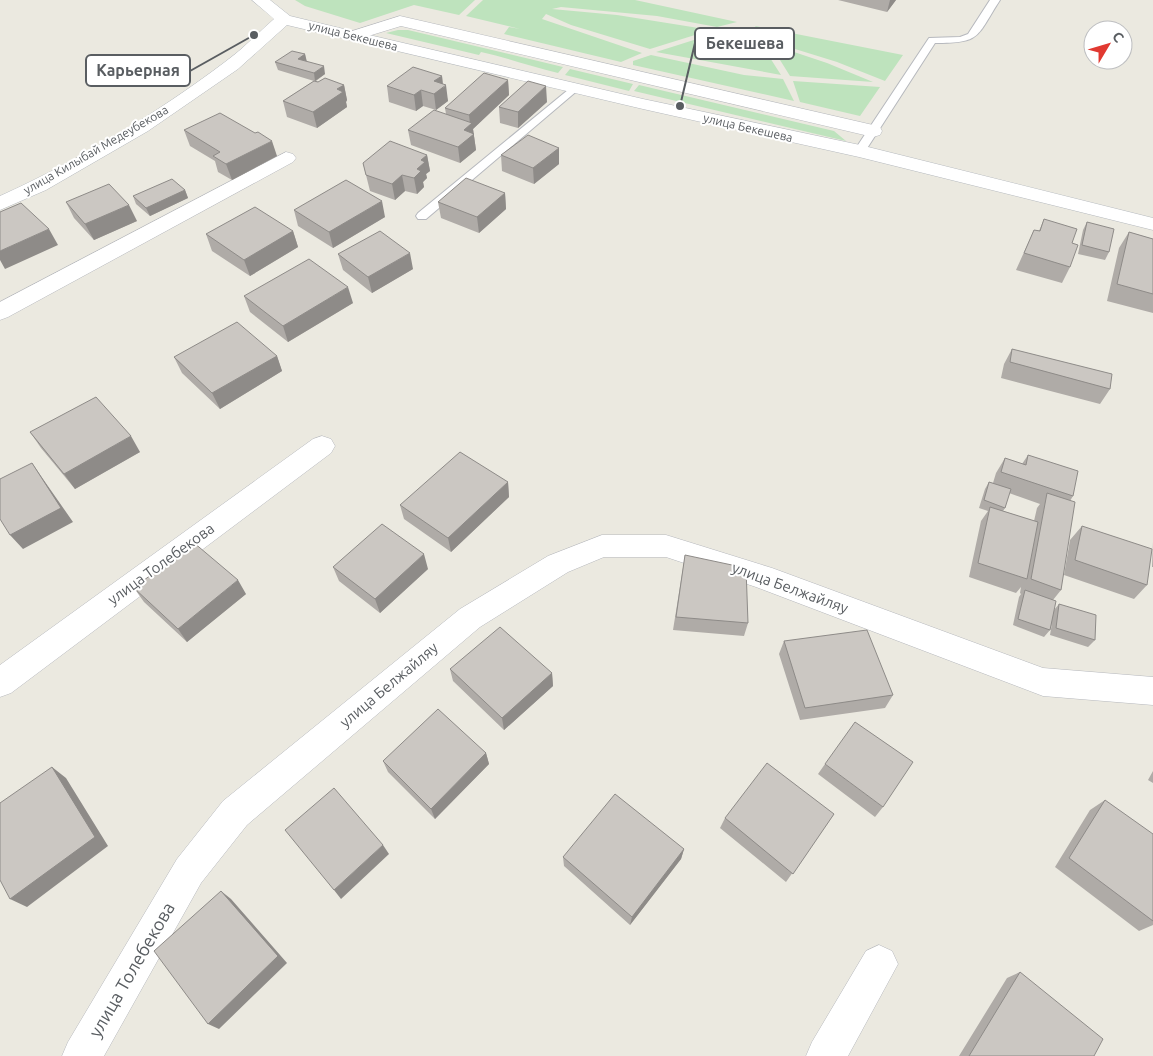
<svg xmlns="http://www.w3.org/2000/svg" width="1153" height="1056" font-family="Ubuntu,sans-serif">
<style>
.green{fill:#bee3bd}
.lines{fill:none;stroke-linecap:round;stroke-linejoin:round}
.service-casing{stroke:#b6b8bd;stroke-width:2}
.minor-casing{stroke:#b6b8bd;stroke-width:1}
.secondary-casing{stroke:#b4b8bd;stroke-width:1}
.service{fill:#fff;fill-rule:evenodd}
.minor{fill:#fff;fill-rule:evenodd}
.secondary{fill:#fff;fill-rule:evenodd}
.wall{fill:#afaba7;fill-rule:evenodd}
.shaded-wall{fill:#8e8b88}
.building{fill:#cbc7c2;stroke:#8e8b88}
.labels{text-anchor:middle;stroke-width:4;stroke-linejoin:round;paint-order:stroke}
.far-street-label{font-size:12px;fill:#595d61;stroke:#fff}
.street-label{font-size:15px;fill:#595d61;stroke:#fff}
.near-street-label{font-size:18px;fill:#595d61;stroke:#fff}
.leader{fill:none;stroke:#595d61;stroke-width:2}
.callout-dot{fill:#595d61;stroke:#fff;stroke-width:2}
.callout{fill:#fff;stroke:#595d61;stroke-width:2}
.callout-label{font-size:16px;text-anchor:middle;font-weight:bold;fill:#595d61}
</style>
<rect width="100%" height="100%" fill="#ebe9e0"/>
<path class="green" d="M295,0H475L459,15L414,5L360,23L305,6Z
M483,0H635L737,22L717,27L657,16L561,7L552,9L617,15L711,30L650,49L571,25L546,14L542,19L642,53L621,62L504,34L509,27L520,29L466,16Z
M755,26L903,55L885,81L837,62L766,40Z
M398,30H408L563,67L558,73C532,67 508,58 481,52L479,55L386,33Z
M719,32L760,42L781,75L656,52Z
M770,44L827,63L873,82L790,76Z
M651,55L744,75L783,79L794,101L633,65V61Z
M570,69L633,84L629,91L565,75Z
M793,81L880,87L860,116L800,102Z
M639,85L834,131L846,141L634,91Z"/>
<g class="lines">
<g class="service-casing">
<path id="service" d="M990,0H1000C976,37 982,43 935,43L864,153H856L854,151L929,38L960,37L968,34Z
M574,85L578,86V90L426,219H418L416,216L418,213Z"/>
</g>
<g class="minor-casing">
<path id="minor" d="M400,16L873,125L880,127L882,131L880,135L873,137L401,26L352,41L344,36L346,33Z
M286,152L293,154L296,158L293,162L8,317L0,320V302Z
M322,436L331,439L335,446L331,453L11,693L0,697V665L313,439Z
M602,535H666L772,568L1043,668L1153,677V705L1043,696L756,587L666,557H604L568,572L480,627L247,825L201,883L104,1056H62L68,1042L177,859L223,801L460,609L548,556Z
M879,945L892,951L898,964L848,1056H806L812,1042L866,951Z"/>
</g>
<g class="secondary-casing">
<path id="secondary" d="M252,0H270L290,16L352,31L643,99L860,145L1153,218V230L859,157L643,109L287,25L238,69L148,131L46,190L0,210V196C78,161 156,114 225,62C243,49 258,33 274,19Z"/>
</g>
<use href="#service" class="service"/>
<use href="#minor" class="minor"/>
<use href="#secondary" class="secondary"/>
</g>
<path class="wall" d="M838,0H896L887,12Z
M305,54L306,61L325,74L316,81L318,82L344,85L347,100L346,102L347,107L317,128L287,117L283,101L314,81L278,70L275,62Z
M442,76L443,84L448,101L436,110L423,106L416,111L389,102L387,86Z
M508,80L509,95L473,129L476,150L460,163L411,145L408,130L446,114L445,108Z
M547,102L518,128L500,123L499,107Z
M184,130L277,156L232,180L218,172L215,161L190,146Z
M559,148V164L534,184L502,171L501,155Z
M427,155L430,171L426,174L427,178L423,182L424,187L417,194L405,191L395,200L370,191L363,163Z
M185,190L188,198L150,216L136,204L133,196Z
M505,193L506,209L479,233L441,218L438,202Z
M66,202L137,221L94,240L74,218Z
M294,210L385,217L333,248L298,226Z
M1044,219L1072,243L1070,267L1062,283L1016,270L1034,230L1039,231Z
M1087,222L1109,252L1105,260L1078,254L1083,230Z
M293,231L298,247L250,276L212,251L206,234Z
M1129,232L1153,239V313L1107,301L1119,248Z
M338,254L413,269L372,293L343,270Z
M244,296L353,303L288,342L250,312Z
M1012,349L1110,389L1100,404L1001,378L1004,364Z
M277,356L282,371L220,409L182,373L174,357Z
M30,432L140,452L75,489L41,448Z
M1028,455L1073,496L1070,501L1061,590L1053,600L1054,610L1059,604L1095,640L1088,647L1050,635L1052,623L1050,630L1044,637L1013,625L1019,597L1021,594L1020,593L1021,587L1016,593L969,577L981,521L988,511L979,508L985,489L989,482L993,483L996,473L1005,458L1022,464ZM1009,493L1040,504L1037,508L1034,521L1003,511L1005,508Z
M508,482L509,497L451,552L404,519L400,505Z
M1082,526L1147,585L1134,599L1064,575L1070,540Z
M1153,542V567H1152Z
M685,555L748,623L744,636L673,630Z
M333,567L428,569L380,613L339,581Z
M134,588L246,594L187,642L144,602Z
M784,641L893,695L885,708L800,720L779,654Z
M450,669L552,673L553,686L504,730L453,681Z
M486,753L489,764L435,819L388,772L383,761Z
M825,764L883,807L875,817L818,774Z
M1153,771V783L1148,780Z
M1105,800L1153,921V925L1139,931L1055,867L1090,810Z
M834,814L786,882L720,828L725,818Z
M684,849L681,859L630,925L564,866L563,857Z
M1020,972L1094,1056H959L1007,978Z"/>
<path class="shaded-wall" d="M890,0H896L887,12Z
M305,54L307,62L298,59Z
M324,66L325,74L315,81L314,73Z
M442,76L443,88L446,85L448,101L436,110L434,94V81Z
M508,80L509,95L473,129L476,150L460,163L458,147L464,130L470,124L469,115Z
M344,85L347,100L346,102L347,107L317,128L313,112L337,89Z
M546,86L547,102L518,128V112Z
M421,90L423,106L416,111L414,95Z
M272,141L277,156L232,180L226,164Z
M559,148V164L534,184L533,168Z
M427,155L430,171L426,174L427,178L423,182L424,187L417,194L414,178L421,160Z
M402,175L405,191L395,200L392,184Z
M185,190L188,198L150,216L146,208Z
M505,193L506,209L479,233L477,217Z
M382,201L385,217L333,248L329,232Z
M129,205L137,221L94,240L85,224Z
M49,229L58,245L5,269L0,260V251Z
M293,231L298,247L250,276L244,260Z
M410,253L413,269L372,293L368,277Z
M348,287L353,303L288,342L283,326Z
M277,356L282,371L220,409L212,393Z
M131,436L140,452L75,489L64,474Z
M32,463L43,479L73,522L23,549L10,535Z
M508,482L509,497L451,552L448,538Z
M424,554L428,569L380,613L375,599Z
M238,580L246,594L187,642L178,629Z
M552,673L553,686L504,730L502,718Z
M486,753L489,764L435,819L431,809Z
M52,767L66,778L108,846L27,907L10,899Z
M383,845L389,854L341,899L334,890Z
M684,849L681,859L630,925L632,917Z
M221,891L231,899L287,963L219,1029L208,1024Z"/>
<path class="building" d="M292,51L305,54L298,59L324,66L314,73L275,62Z
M413,67L442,76L434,81L446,85L434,94L421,90L414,95L387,86Z
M484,73L508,80L469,115L445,108Z
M325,78L344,85L337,89L343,92L313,112L283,101L314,81L318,82Z
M528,81L546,86L518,112L499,107Z
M434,110L472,123L464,130L474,134L458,147L408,130Z
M220,113L255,133L258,132L272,141L226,164L213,156L220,152L184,130Z
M528,135L559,148L533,168L501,155Z
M390,141L427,155L421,160L425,162L417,169L421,171L414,178L402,175L392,184L366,175L363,163Z
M466,178L505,193L477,217L438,202Z
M172,179L185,190L146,208L133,196Z
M346,180L382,201L329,232L294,210Z
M109,184L129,205L85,224L66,202Z
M21,203L49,229L0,251V212Z
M255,207L293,231L244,260L206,234Z
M1044,219L1077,229L1072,243L1078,245L1070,267L1024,253L1034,230L1040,231Z
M1087,222L1114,229L1109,252L1082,245Z
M380,231L410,253L368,277L338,254Z
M1129,232L1153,239V294L1117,284Z
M309,259L348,287L283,326L244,296Z
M237,322L277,356L212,393L174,357Z
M1012,349L1112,374L1110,389L1010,362Z
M96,397L131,436L64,474L30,432Z
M460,452L508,482L448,538L400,505Z
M1028,455L1078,471L1073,496L1001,472L1005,458L1026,465Z
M32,463L61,508L10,535L0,519V479Z
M989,482L1011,489L1005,508L984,500Z
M1047,493L1075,502L1061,590L1031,579Z
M990,507L1038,522L1027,579L978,563Z
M382,524L424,554L375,599L333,567Z
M1082,526L1152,549L1147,585L1075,560Z
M193,542L238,580L178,629L134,588Z
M685,555L746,568L748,623L676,617Z
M1025,590L1056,601L1050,630L1018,619Z
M1059,604L1096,615L1095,640L1056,628Z
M500,627L552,673L502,718L450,669Z
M867,630L893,695L805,708L784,641Z
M438,709L486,753L431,809L383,761Z
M855,722L913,762L883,807L825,764Z
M767,763L834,814L793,874L725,818Z
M52,767L95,837L10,899L0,880V803Z
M334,788L383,845L334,890L285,830Z
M615,794L684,849L632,917L563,857Z
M1105,800L1153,834V921L1069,858Z
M221,891L278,956L208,1024L154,951Z
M1020,972L1103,1039L1094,1056H969Z"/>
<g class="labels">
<g class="far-street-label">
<text transform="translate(353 36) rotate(14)" y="4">улица Бекешева</text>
<text transform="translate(748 128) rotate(13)" y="4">улица Бекешева</text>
<text transform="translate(96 150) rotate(-30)" y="4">улица Килыбай Медеубекова</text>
</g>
<g class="street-label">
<text transform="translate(161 564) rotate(-36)" y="5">улица Толебекова</text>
<text transform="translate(790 588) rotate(20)" y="5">улица Белжайляу</text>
<text transform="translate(389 685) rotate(-40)" y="5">улица Белжайляу</text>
</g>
<g class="near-street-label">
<text transform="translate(132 970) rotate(-60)" y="6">улица Толебекова</text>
</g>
</g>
<path class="leader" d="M680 106L695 43M254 35L190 71"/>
<g class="callout-dot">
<circle cx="680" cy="106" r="5"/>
<circle cx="254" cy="35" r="5"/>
</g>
<g class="callout">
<rect x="695" y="28" width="99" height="31" rx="5"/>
<rect x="86" y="55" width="104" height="31" rx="5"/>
</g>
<g class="callout-label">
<text x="745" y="49">Бекешева</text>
<text x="138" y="76">Карьерная</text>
</g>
<g transform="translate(1108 45) rotate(52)"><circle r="24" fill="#ffffff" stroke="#bdbec0"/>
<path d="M0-4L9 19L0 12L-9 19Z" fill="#e13931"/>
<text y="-8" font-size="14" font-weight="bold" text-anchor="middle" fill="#595d61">С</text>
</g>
</svg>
